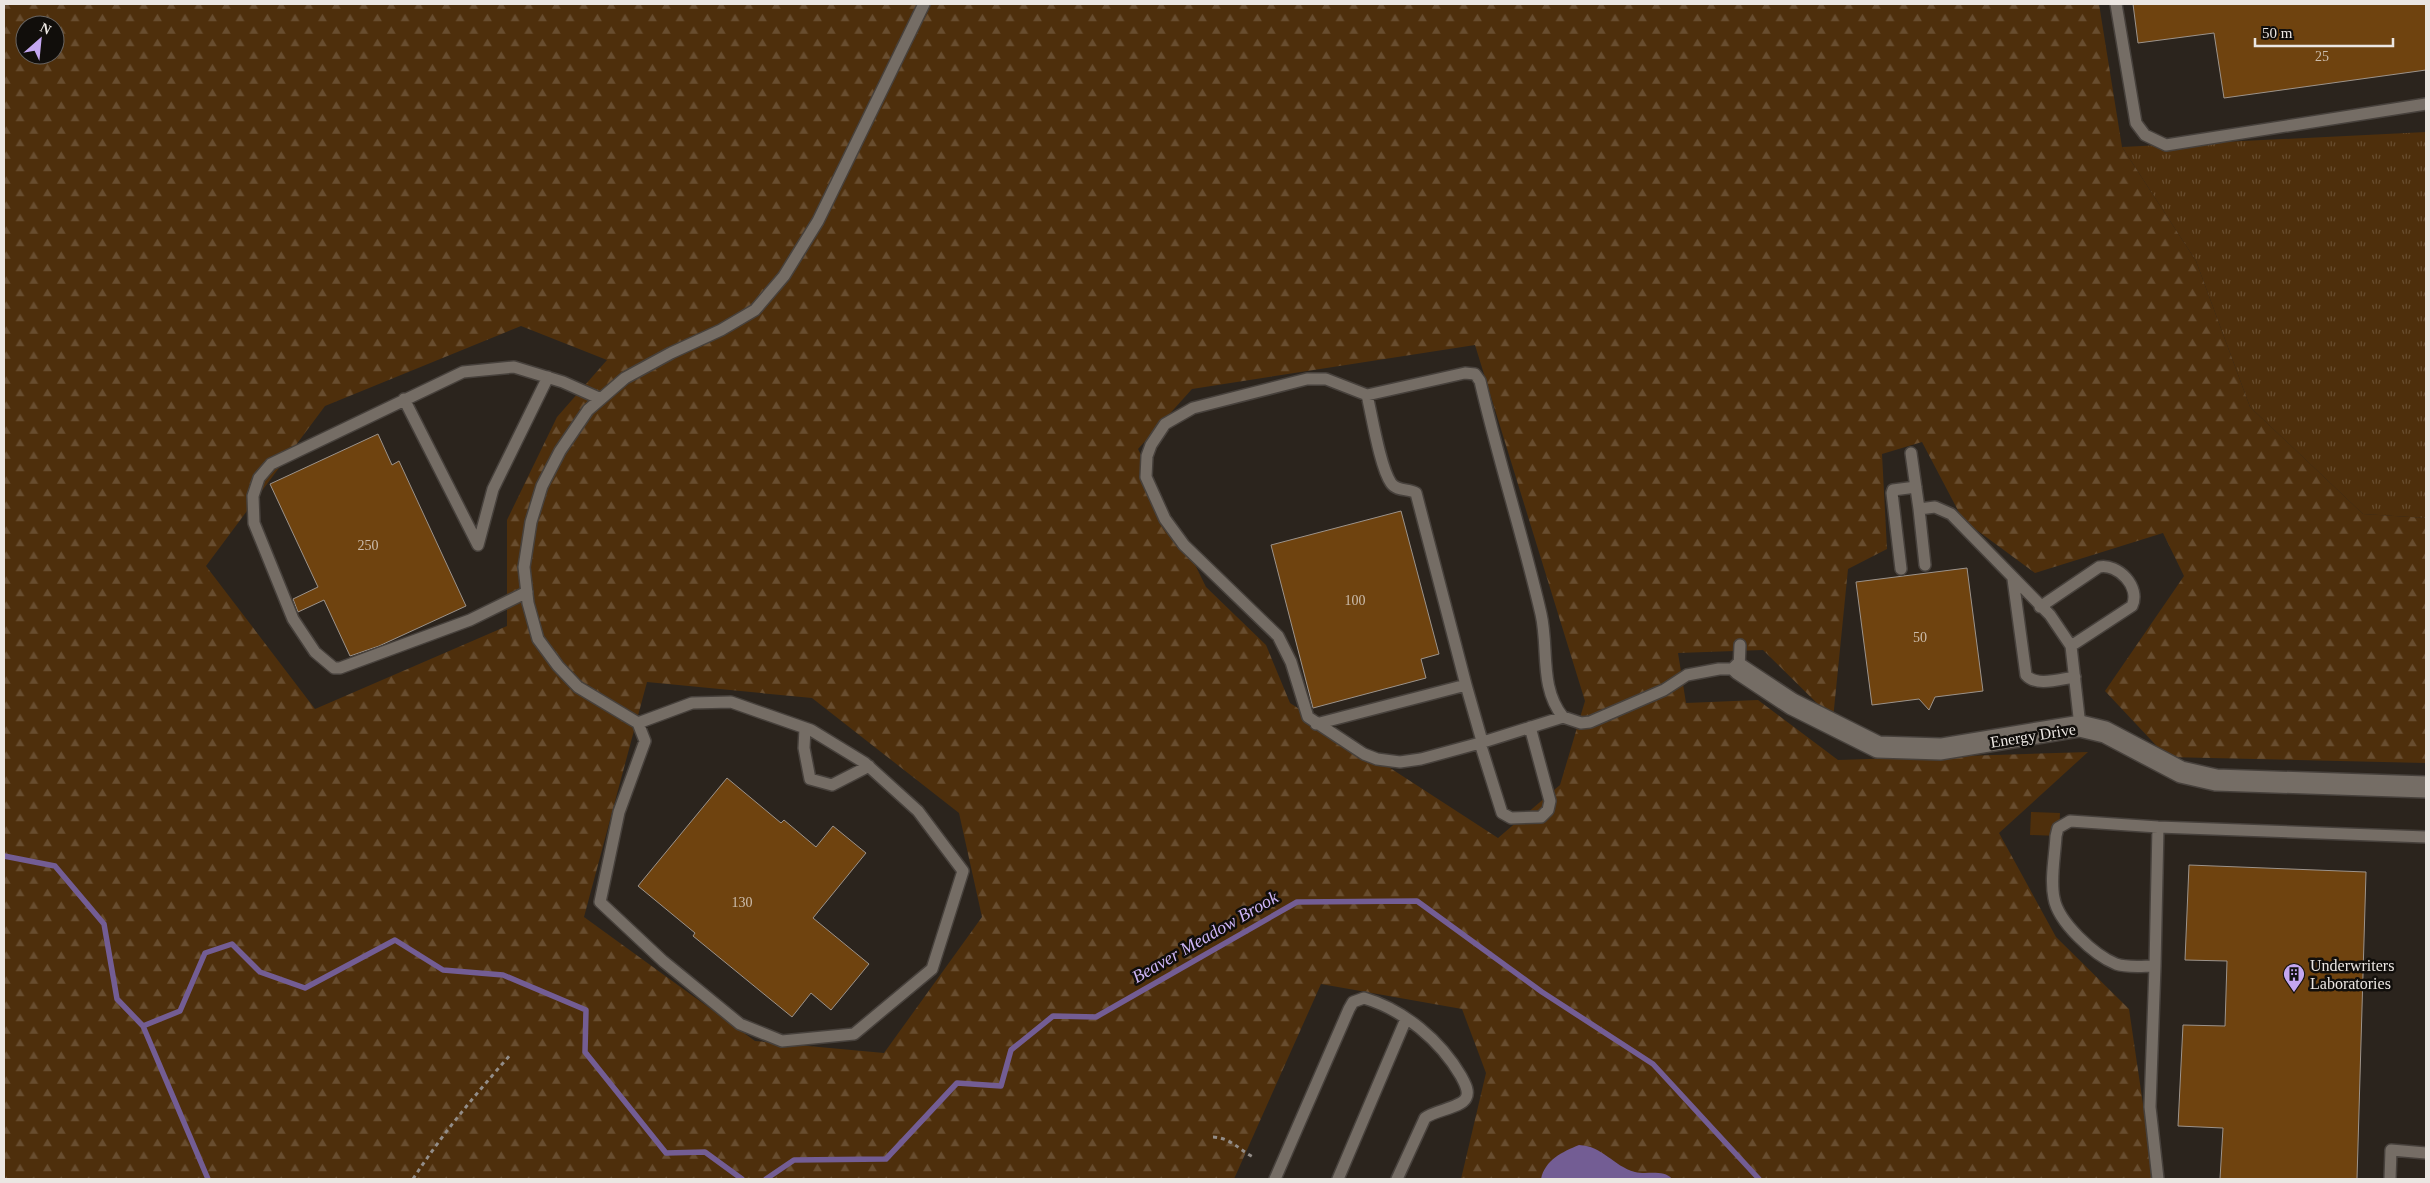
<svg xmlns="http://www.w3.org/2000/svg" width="2430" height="1183" font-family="'Times New Roman',serif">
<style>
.grass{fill:url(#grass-tufts)}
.forest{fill:url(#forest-firs);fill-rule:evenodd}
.garden{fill:#4e2f0c}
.water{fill:#735d94}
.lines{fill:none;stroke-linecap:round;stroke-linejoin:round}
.stream{stroke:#735d94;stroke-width:5.5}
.building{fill:#6f430f;stroke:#9c938b}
.lane-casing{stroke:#47413c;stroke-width:14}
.street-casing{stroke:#47413c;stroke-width:24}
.path{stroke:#938d88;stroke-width:3;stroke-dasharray:4 4;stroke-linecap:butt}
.lane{stroke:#756d65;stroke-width:11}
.street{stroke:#756d65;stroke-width:21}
.labels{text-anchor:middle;stroke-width:5;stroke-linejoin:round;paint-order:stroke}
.number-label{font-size:14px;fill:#ccbdad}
.street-label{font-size:16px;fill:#ebe6e2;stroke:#110e0b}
.poi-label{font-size:16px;fill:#ebe6e2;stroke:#110e0b;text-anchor:start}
.water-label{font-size:18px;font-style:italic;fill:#ccb4f5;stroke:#110e0b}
</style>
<defs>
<pattern id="grass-tufts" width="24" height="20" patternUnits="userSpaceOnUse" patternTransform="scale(1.25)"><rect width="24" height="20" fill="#4e2f0c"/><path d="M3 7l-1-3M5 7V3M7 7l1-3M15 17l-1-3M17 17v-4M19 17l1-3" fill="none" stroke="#684d2f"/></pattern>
<pattern id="forest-firs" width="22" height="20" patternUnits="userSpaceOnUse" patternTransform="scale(1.25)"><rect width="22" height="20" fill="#4e2f0c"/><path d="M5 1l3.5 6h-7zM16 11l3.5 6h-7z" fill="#684d2f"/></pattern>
</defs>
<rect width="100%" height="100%" fill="#2b241d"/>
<path class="grass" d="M2426,132V518L2363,514L2250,407L2196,261L2122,147Z"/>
<path class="forest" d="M4,4H2099L2122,147L2196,261L2250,407L2363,514L2426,518V763L2167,757L2105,691L2184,576L2163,533L2035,573L1963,520L1922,442L1882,454L1887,549L1848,569L1833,719L1763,650L1678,653L1686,703L1758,700L1838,760L2088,752L1999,833L2056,937L2129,1009L2154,1179H1461L1486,1073L1462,1009L1321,984L1234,1179H4ZM25,25H55V55H25ZM521,326L607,360L557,417L507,520V626L315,709L206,566L325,406ZM1475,345L1585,701L1560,785L1498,838L1290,703L1266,645L1206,587L1138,449L1192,389ZM647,682L812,698L959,813L982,917L884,1053L755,1041L584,917Z"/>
<path class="garden" d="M2031,812L2060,813L2059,836L2030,835Z"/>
<path class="water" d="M1579,1145C1603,1146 1613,1166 1635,1172C1646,1175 1664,1169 1672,1179H1541C1545,1160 1562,1152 1579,1145Z"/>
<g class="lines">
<path class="stream" d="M4,856L55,866L104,924L117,999L143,1026L180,1011L205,953L232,944L260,972L305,988L395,940L443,970L503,975L586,1010L585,1052L666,1153L705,1152L742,1179
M143,1026L208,1179
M766,1179L794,1160L886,1159L957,1083L1001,1086L1011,1050L1053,1016L1096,1017L1297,902L1417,901L1542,992L1653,1064L1759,1179"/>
</g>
<path class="building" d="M2133,4H2426V70L2224,98L2214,33L2138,43Z
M378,434L392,465L399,461L466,606L379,646L350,656L324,600L298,612L293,599L318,587L270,484Z
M1401,511L1439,654L1421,659L1426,678L1313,708L1271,545Z
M1967,568L1983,691L1935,697L1929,710L1919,699L1872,705L1856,582Z
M727,778L781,823L784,820L816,847L833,826L866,853L813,918L869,964L831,1010L811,993L792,1017L693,936L695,933L638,886Z
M2189,865L2366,872L2357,1179H2220L2223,1128L2178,1126L2183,1025L2225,1026L2227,961L2185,960Z"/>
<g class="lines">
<g class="lane-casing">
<path id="lane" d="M2116,4L2136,123L2145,135L2166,145L2426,104
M1367,395C1372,416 1380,467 1391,483C1397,492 1409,488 1416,493L1466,685
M404,399L478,545L493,489L548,377
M1911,453L1919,509L1935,507L1951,514L2050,615L2071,646L2080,726
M1919,509L1925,565
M1901,569L1892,493L1893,490L1916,487
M2013,579L2026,675C2036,687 2060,679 2075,677
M527,592L470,620L340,668H334L315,652L293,619L254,523L253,496L259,478L271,464L463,372L514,367L563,382L601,399
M2040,607L2099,567C2118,563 2141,587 2132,606L2071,646
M1563,717C1539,687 1549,649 1541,614C1523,536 1498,459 1480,381L1475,374L1465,373L1367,395L1326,379H1307L1193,408L1165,424L1151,445L1147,456L1146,477L1165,519L1184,545L1278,636L1291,662L1308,717L1364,754L1377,759L1400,762L1421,759L1480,743L1563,717L1581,723L1590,722L1664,690L1687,675L1719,669H1739L1740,645
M638,723L692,703L731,702L811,730L865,763L918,811L963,871L932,969L854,1034L782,1041L740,1024L663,961L600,902L619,812L645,741L638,723L578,687L558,666L538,639L528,603L524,567L531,522L542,486L560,451L588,410L625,378L671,353L721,330L755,310L784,276L818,221L924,4
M1316,724L1466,685L1482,741
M805,728L804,748L810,779L832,785L869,766
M1480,743L1502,813L1511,818L1541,817L1548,810L1550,801L1530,727
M2155,966L2158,827
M1275,1179L1349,1009L1353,1002L1364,998C1404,1010 1440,1040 1461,1076C1464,1082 1470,1091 1466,1098C1461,1108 1435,1110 1425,1118L1397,1179
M1338,1179L1406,1019
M2158,1179L2150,1107L2155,966C2143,966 2127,968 2116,964C2094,955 2058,922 2054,898C2050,879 2055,856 2056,836L2058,828L2070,821L2158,827L2426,837
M2390,1179L2391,1150L2426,1153"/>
</g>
<g class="street-casing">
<path id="street" d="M1739,669L1792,704L1878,747L1941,749L2080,726L2105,732L2181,772L2216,780L2426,787"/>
</g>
<path class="path" d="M1213,1137C1231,1138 1238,1149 1253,1157
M413,1179C442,1134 476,1094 511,1054"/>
<use href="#lane" class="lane"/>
<use href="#street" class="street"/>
</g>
<defs>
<g id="building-pin" transform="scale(1.125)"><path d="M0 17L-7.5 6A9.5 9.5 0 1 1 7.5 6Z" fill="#c4a7f1" stroke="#110e0b"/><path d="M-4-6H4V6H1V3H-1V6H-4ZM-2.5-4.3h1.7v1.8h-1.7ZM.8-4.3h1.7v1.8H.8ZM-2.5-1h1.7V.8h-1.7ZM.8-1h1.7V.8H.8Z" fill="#111"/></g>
</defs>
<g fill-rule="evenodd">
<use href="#building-pin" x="2294" y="974"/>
</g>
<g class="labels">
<g class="number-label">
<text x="2322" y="61">25</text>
<text x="368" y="550">250</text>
<text x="1355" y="605">100</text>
<text x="1920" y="642">50</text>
<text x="742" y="907">130</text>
</g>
<g class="street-label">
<text transform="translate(2033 735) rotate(-9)" y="6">Energy Drive</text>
</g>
<g class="poi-label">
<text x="2310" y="971">Underwriters<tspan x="2310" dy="18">Laboratories</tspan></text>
</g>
<g class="water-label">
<text transform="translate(1205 937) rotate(-30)" y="6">Beaver Meadow Brook</text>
</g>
</g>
<rect width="2430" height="1183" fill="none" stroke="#ebe6e2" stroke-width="10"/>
<g transform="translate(40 40) rotate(27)"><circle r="24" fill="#110e0b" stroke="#686461"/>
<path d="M0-4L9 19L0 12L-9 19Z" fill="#c4a7f1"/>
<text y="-8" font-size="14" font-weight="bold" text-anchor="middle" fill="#ebe6e2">N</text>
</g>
<path d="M2255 38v8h138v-8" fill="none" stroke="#ebe6e2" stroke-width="2.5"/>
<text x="2262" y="38" font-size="15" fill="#ebe6e2" stroke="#110e0b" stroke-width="4" paint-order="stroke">50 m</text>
</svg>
